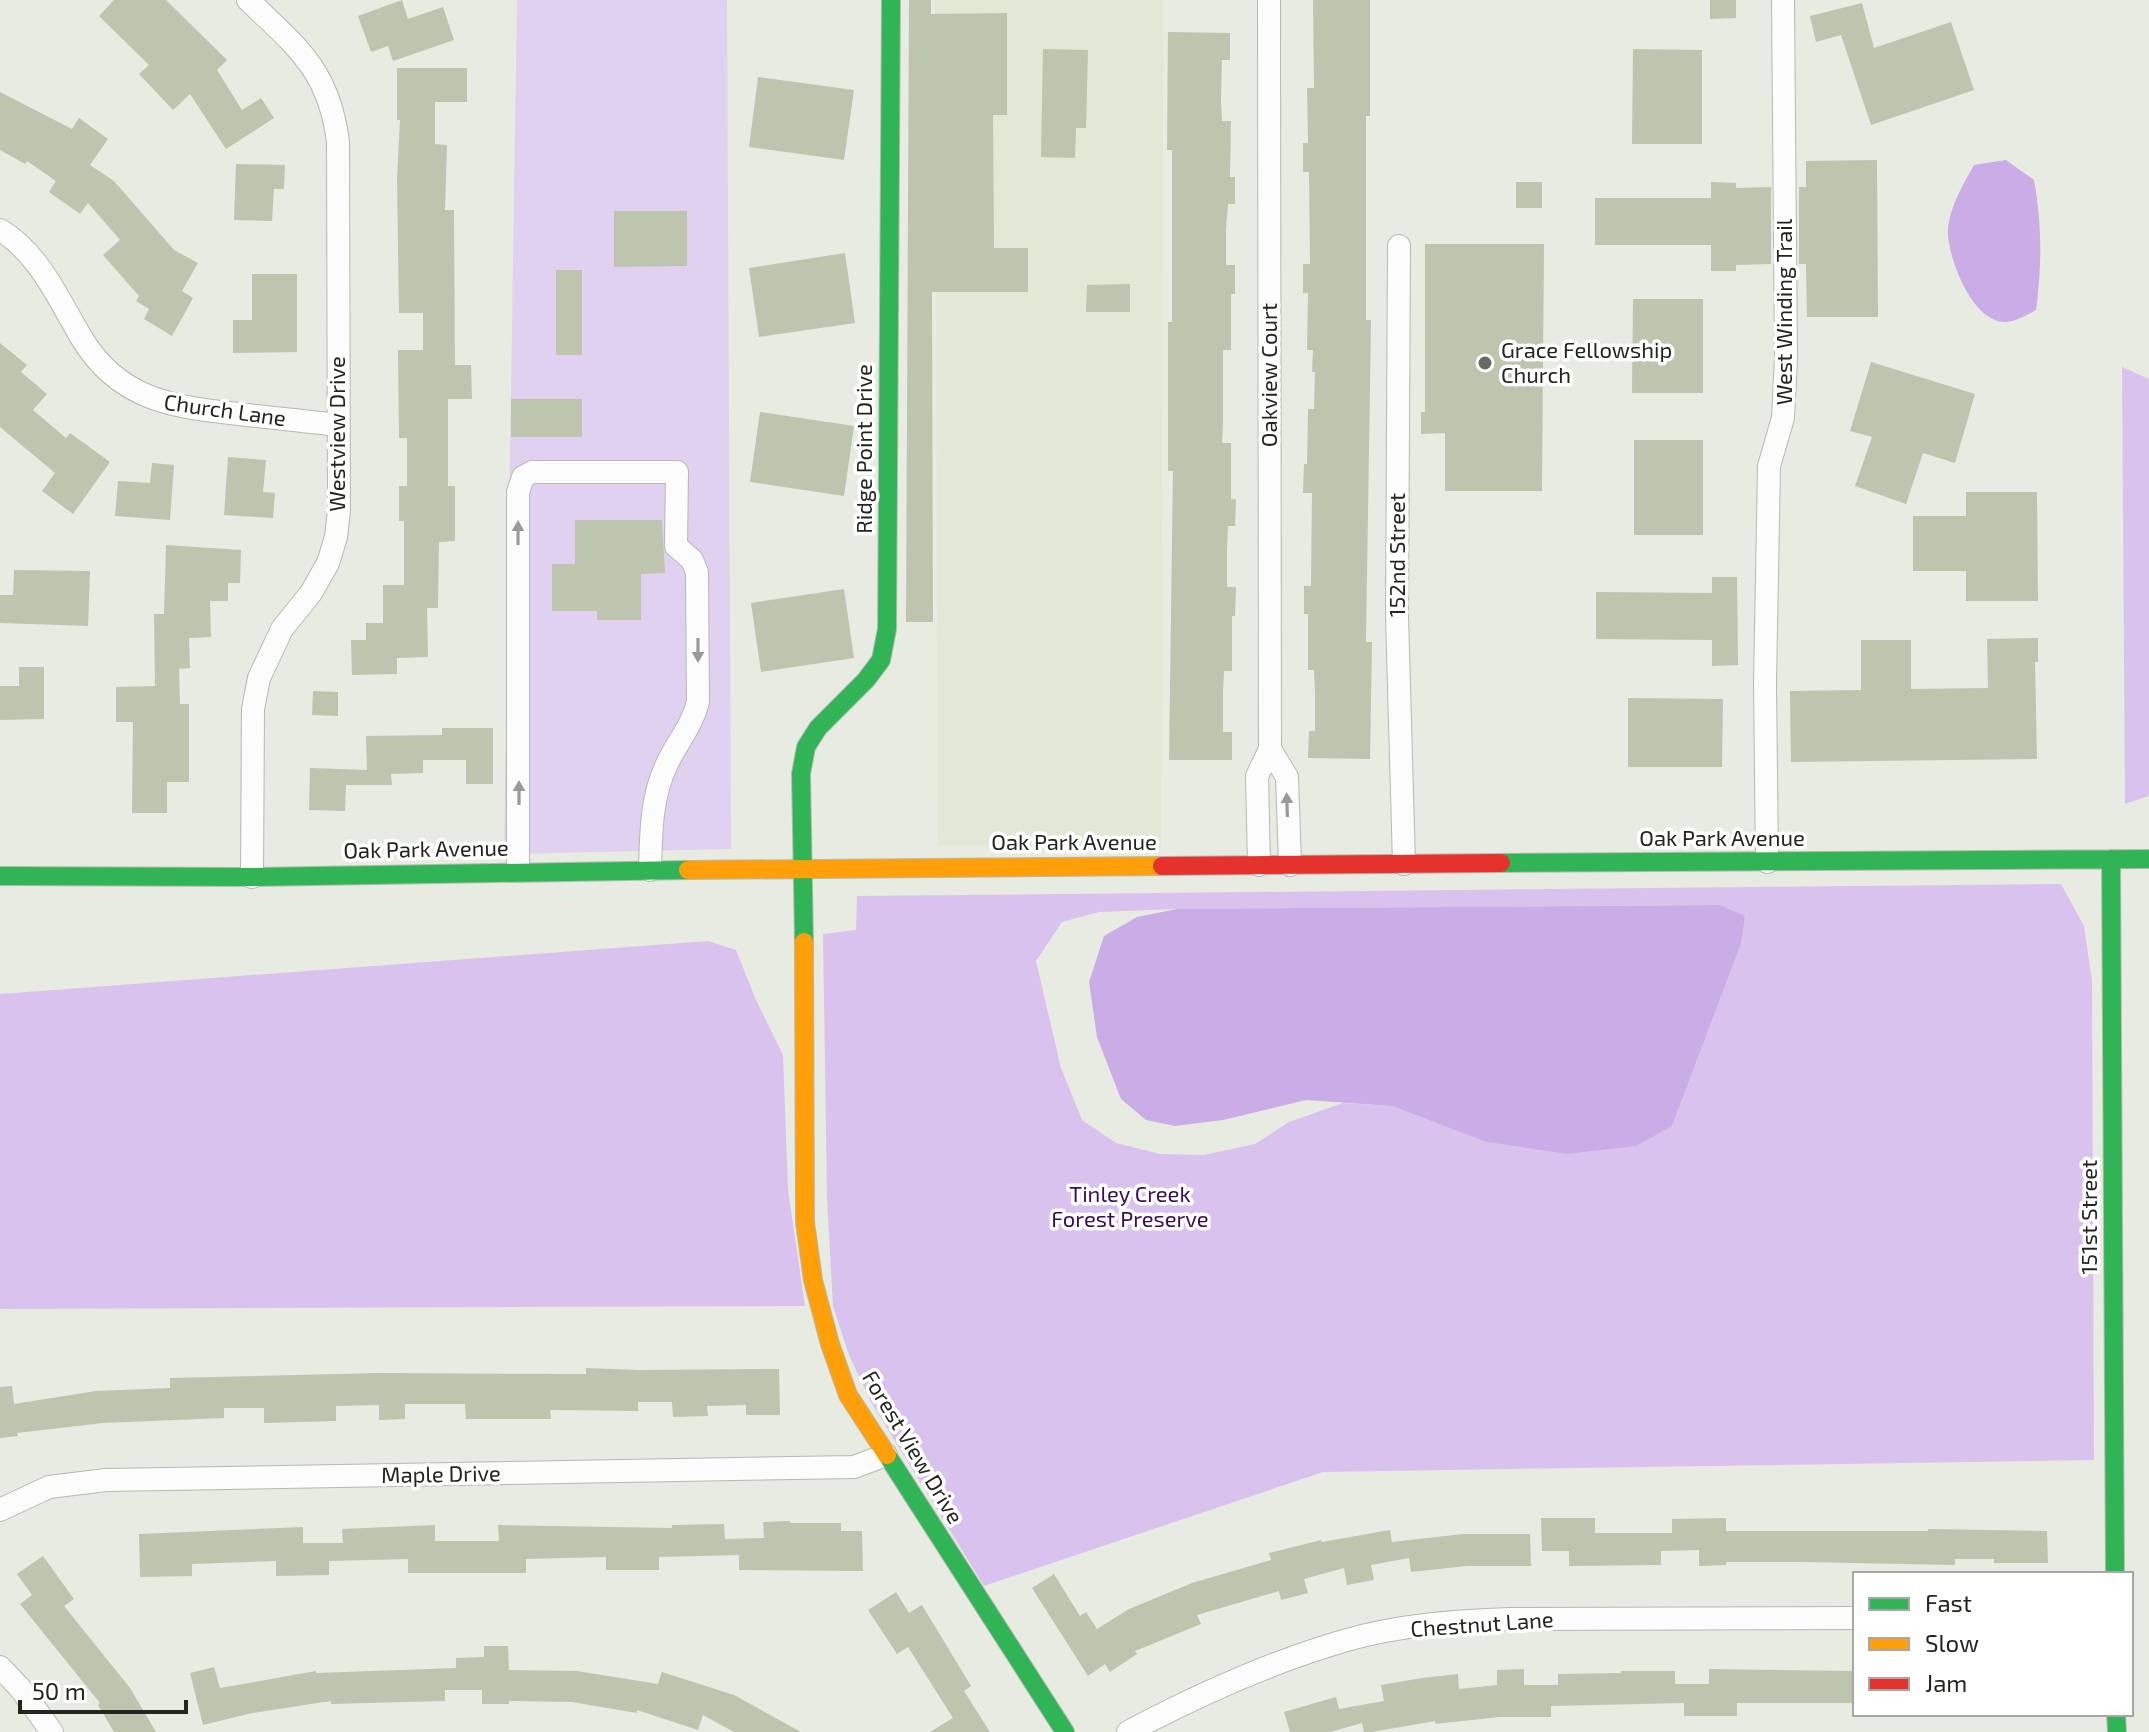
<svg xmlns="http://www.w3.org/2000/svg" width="2149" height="1732" font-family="'Exo 2',sans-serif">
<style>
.built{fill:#e0e8d6}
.green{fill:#e0d1f0}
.forest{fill:#dac2ef;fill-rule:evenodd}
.water{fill:#caace6}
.building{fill:#bdc5af}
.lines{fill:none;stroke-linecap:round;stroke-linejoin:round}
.street-casing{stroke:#b6b9b2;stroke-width:24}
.fast-casing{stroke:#b6b9b2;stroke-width:20}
.slow-casing{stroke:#b6b9b2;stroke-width:20}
.jam-casing{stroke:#b6b9b2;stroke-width:20}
.street{stroke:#fbfcfb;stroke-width:22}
.fast{stroke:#30b455;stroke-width:18}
.slow{stroke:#ff9f0a;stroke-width:18}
.jam{stroke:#e5322d;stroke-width:18}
.oneway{fill:#9a9b98}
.poi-dot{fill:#686a63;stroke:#fff;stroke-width:3}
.labels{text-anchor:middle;stroke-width:7;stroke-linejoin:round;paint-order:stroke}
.street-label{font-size:22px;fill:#23251f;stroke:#fff}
.poi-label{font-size:22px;fill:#23251f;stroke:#fff;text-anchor:start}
.park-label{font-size:22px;fill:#3a0b58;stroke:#fff}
</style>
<rect width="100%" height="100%" fill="#e7ebe2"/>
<path class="built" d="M935,0H1163L1161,849L938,845Z"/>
<path class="green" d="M517,0H727L731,849L504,854Z"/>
<path class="forest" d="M2122,367L2149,379V796L2125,804Z
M2061,884L2084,926L2092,981L2094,1460L1323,1472L984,1586L871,1402L849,1355L833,1306L827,1199L823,934L856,930L857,896ZM1720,905L1745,916L1741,944L1672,1126L1566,1154L1486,1142L1392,1106L1343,1103L1289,1122L1255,1144L1204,1155L1160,1154L1116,1143L1082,1120L1061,1068L1036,961L1062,922L1099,912L1177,909Z
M708,941L736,950L756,1000L783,1055L788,1190L805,1306L0,1309V994Z"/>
<path class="water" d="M2006,160L2034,180C2042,225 2042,265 2036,310C2023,317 2010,326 1995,320C1969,310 1950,261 1948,235C1947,211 1963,185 1974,165Z
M1720,905L1745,916L1741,944L1672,1126L1636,1146L1566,1154L1486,1142L1392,1106L1306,1100L1223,1120L1175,1126L1146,1120L1121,1099L1097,1037L1089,982L1104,936L1137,917L1177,909Z"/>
<path class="building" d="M114,0H166L227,60L217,70L242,110L261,98L274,118L226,149L190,94L173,110L139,74L149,65L99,16Z
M402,0L408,19L443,7L454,40L393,61L388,46L371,52L358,16Z
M909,0H931V14L1007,13V115H993L994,248H1028V292H932L933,622H906Z
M1313,0H1370V116H1366V320H1371L1366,642H1372L1370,759L1308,758L1309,731H1315V694L1314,670H1308V614H1304V586H1311L1312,493H1303L1304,464H1307L1308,409H1314L1315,372H1312L1313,350H1307L1308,293H1303V264H1310L1309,172H1303V143H1308L1307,88H1314Z
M1710,0H1736V18L1710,19Z
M1862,3L1874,48L1951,22L1974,90L1871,125L1841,35L1816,42L1810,16Z
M1168,32L1230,33V60H1222L1221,98L1222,121H1231L1230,177H1235V204H1228L1226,229V265H1235V294H1231V350H1223V423L1222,443H1231V499H1236L1235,526H1228L1227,550V587H1236L1235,616H1232V671H1224L1223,693V732H1232V760H1169L1173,471H1168V322H1172V150H1167Z
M1043,49L1088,50L1086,128H1076L1075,158L1041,157Z
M1633,49L1702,50V144H1632Z
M397,68H467V102H435V144L447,145L445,210H454L455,365H471L472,399H448V486H455V541L439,542L438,608H427L428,657L397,658V674L352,675L351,640H366V623H383V585H404V521H399V486H407V438H399L398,350H423V313H399L397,178L400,120H397Z
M758,77L854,90L844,160L749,147Z
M0,92L72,129L79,118L108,139L90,165L114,181L174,250L198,263L182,291L193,298L172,336L144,319L149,309L136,301L139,296L103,255L120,240L88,203L80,214L49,192L56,181L27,161L25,164L0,150Z
M1877,160L1878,317H1807L1806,264H1799V187H1806V161Z
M236,164L285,165L284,189H274L272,221L234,220Z
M1516,182H1542V208H1516Z
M1711,182L1736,183V188L1771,187V264L1736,265V271H1711V245H1595V198H1711Z
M614,211H687V266L614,267Z
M1425,244H1544L1542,491H1445V433L1421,434V412H1425Z
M845,253L855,323L759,337L749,268Z
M556,270H582V355H556Z
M252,274H297V352L233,353V320H252Z
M1130,284V312H1086L1087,285Z
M1633,299H1703V393H1632Z
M0,343L27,365L21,372L47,394L33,410L66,438L70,433L110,462L73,514L42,491L55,473L0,427Z
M1871,362L1975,394L1955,463L1923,453L1906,504L1855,486L1872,437L1850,431Z
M511,399H582V437H511Z
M760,412L854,426L844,496L750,482Z
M1634,440H1703V535H1634Z
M228,457L266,460L263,492L275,493L273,518L224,515Z
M152,463L174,465L170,520L115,516L118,481L150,483Z
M1966,492H2037L2038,601H1966V571H1913V516H1966Z
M575,520H662L665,573L641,574V620H597V611H552V564H575Z
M166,545L241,550L240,583H228V601H210L211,637L189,638L190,668L179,669L180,704H189V782H167V813H132L133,722H116V687L155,686L154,614H164Z
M14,570L90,571L88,626L0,623V595H13Z
M1712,577H1737L1738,665L1712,666V640L1596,639V592L1712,593Z
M844,589L854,658L761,672L751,603Z
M2038,638V662H2035L2037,759L1791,762L1790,691L1861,690V640H1911V689L1988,688L1987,639Z
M19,667H44V719L0,720V686H19Z
M313,691L338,692V716L312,715Z
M1628,698L1723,699L1722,767H1628Z
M442,728H493V784H466V760H423V773L391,774L392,785H346L345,811L309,810L310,768L367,770L366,736L442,735Z
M586,1368L638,1370L779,1369L780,1415H746V1405L707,1406L708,1416L673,1417L672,1402H638V1411L550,1410L551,1419H466L465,1404H405V1419L379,1420V1405L336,1406V1421L264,1423V1408H224V1418L103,1423L17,1433L18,1436L0,1438V1387L12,1386L14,1404L96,1391L170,1388V1378L378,1373L586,1374Z
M1541,1518H1595V1533H1672V1519L1726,1518V1531H1928V1529L2047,1531L2048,1563H1994V1559H1955V1565L1802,1562H1726V1565L1699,1566V1550L1661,1551V1565L1569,1566V1551H1542Z
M790,1521V1523H841V1531H862L863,1571L739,1570V1555L659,1557V1570H606V1557L526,1559V1573H408V1559L329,1561V1575L276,1576V1561L192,1564V1576L140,1577L139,1534L303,1527V1543H343L342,1529L435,1525V1541H499L498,1525L672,1528V1525L724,1524L725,1539L764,1538L763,1522Z
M1390,1530L1392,1542L1463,1534H1530L1531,1566H1467L1411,1572L1409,1558L1371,1565L1374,1580L1347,1585L1344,1568L1304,1579L1308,1593L1281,1600L1279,1591L1197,1615L1201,1624L1135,1651L1137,1654L1110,1672L1105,1664L1088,1676L1032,1588L1054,1574L1080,1616L1086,1612L1097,1629L1129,1609L1192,1583L1271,1560L1269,1553L1321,1540L1322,1542Z
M43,1556L74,1599L64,1606L130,1688L156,1732H114L98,1705L100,1703L20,1604L32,1595L17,1574Z
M896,1592L909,1613L922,1605L971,1686L964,1691L990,1732H930L953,1718L908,1647L897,1654L868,1610Z
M484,1646H508L509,1670L577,1671L658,1684L662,1672L734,1695L801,1732H734L703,1715L698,1730L637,1710V1713L572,1702L509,1701V1704H482V1690H445V1701L331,1704V1701L252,1713L203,1725L190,1673L214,1667L220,1688L316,1671V1673L456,1668V1658L484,1657Z
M1524,1669V1685H1558V1674L1621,1673V1671H1675V1684H1709V1669L1855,1671V1703H1737V1716H1684V1703L1551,1706V1717H1499L1435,1724V1721L1372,1732H1364L1362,1723L1330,1732H1290L1284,1712L1336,1697L1339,1709L1384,1701L1381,1685L1422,1678L1458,1674L1459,1689L1497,1685V1670Z"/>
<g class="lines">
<g class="street-casing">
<path id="street" d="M248,0C297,47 329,70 338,142L339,510L336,537L328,563L311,593L282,629L259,678L253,709L252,877
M0,230C39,253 59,300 81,337C118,400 173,407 239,414C272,418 305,421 338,425
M1399,246L1397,616L1404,864
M1270,749L1287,777L1290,865
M1767,862L1765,683L1769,466L1783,418L1786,358L1783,0
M1259,865L1257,776L1270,749L1269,0
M518,871V492L523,477L532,472H677L676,546L692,560L697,572L698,702C692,726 677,742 667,764C651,796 651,834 650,870
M0,1510L49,1487L106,1480L854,1467L886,1455
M0,1667L20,1688L52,1732
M1128,1732C1198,1695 1270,1662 1347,1640C1399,1625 1455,1621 1510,1619L1855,1618"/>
</g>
<g class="fast-casing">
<path id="fast" d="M2111,859L2115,1574
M1501,863L2149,859
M0,876L252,877L688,870
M804,942L801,774L806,747L818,728L866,680L881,660L887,629L891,0
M887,1455L1065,1732
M2116,1714L2117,1732"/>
</g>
<g class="slow-casing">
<path id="slow" d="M688,870L1162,866
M804,942L805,1222L813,1280L830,1344L848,1395L887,1455"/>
</g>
<g class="jam-casing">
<path id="jam" d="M1162,866L1501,863"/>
</g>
<use href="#street" class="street"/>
<use href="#fast" class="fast"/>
<use href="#slow" class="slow"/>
<use href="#jam" class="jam"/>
</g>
<defs><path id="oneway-solid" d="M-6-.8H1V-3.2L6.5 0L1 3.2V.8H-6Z" transform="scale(2)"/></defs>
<g class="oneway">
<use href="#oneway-solid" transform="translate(518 533) rotate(-90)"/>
<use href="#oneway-solid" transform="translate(698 650) rotate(90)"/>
<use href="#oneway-solid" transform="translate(519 793) rotate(-90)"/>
<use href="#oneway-solid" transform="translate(1287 805) rotate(-92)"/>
</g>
<circle class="poi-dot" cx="1485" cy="363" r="8"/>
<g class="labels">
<g class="street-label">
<text transform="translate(1784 312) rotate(-90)" y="8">West Winding Trail</text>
<text transform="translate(1269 375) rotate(-90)" y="8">Oakview Court</text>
<text transform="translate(225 410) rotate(8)" y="8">Church Lane</text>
<text transform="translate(337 434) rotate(-90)" y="8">Westview Drive</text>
<text transform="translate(864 449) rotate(-90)" y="8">Ridge Point Drive</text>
<text transform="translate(1397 555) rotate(-90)" y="8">152nd Street</text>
<text x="1722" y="846">Oak Park Avenue</text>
<text x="1074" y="850">Oak Park Avenue</text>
<text transform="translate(426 849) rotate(-1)" y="8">Oak Park Avenue</text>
<text transform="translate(2089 1217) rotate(-90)" y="8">151st Street</text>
<text transform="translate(913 1447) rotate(59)" y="8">Forest View Drive</text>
<text transform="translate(441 1474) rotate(-1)" y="8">Maple Drive</text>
<text transform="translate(1482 1624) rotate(-4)" y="8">Chestnut Lane</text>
</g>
<g class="poi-label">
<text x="1501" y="358">Grace Fellowship<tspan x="1501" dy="25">Church</tspan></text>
</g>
<g class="park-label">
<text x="1130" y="1202">Tinley Creek<tspan x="1130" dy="25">Forest Preserve</tspan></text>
</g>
</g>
<rect x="1853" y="1572" width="280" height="144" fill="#ffffff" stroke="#a7a8a5" stroke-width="2"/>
<rect x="1869" y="1598" width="40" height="12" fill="#30b455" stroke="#a7a8a5" stroke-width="2"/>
<text x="1925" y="1612" font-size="24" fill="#23251f">Fast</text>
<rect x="1869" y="1638" width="40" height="12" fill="#ff9f0a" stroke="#a7a8a5" stroke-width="2"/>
<text x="1925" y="1652" font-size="24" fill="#23251f">Slow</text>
<rect x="1869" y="1678" width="40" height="12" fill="#e5322d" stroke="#a7a8a5" stroke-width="2"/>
<text x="1925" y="1692" font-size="24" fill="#23251f">Jam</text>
<path d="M20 1700v12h166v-12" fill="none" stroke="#23251f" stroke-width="4"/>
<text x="32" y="1700" font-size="24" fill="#23251f" stroke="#ffffff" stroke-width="6" paint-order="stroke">50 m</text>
</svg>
